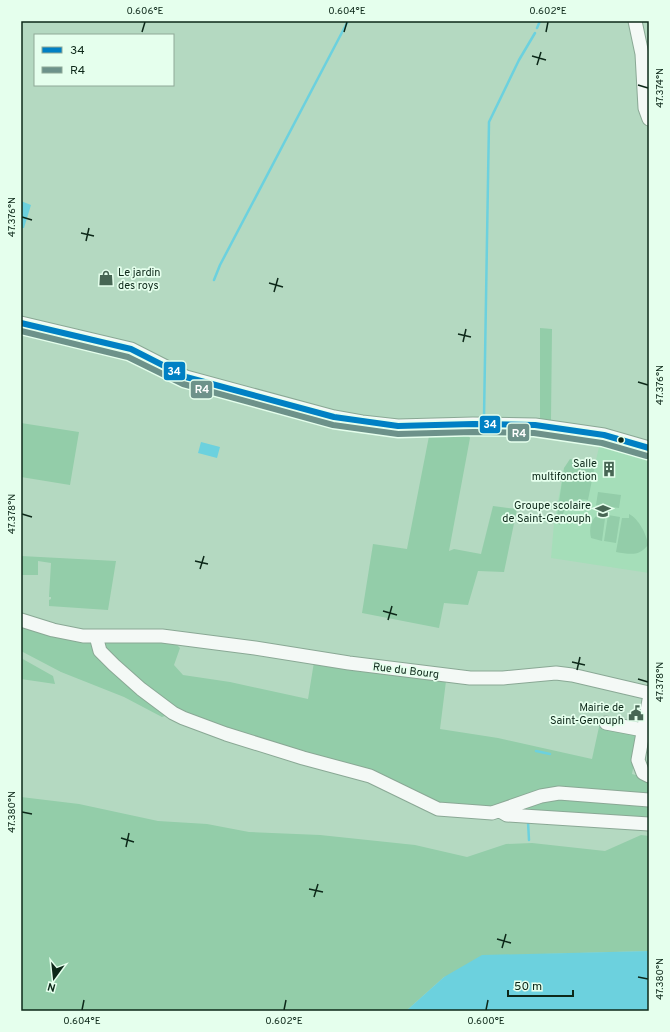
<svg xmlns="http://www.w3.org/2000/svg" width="670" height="1032" font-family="Overpass,sans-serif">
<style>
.built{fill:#a5deb9}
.green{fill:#93cda9}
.water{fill:#6cd1de}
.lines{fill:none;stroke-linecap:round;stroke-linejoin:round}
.stream{stroke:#6cd1de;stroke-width:2.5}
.minor-casing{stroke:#8aa895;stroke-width:15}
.minor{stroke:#f4f9f6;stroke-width:13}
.bus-1-casing{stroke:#e5ffed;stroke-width:9}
.bus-2-casing{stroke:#e5ffed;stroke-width:9}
.bus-1{stroke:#0080c4;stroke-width:6}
.bus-2{stroke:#6d928a;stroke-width:6}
.ticks{fill:none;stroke:#0d2819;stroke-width:1.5}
.bus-dot{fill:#0d2819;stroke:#e5ffed;stroke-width:1.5}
.labels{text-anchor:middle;stroke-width:3.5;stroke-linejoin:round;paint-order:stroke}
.poi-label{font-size:11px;fill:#0d2819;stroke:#e5ffed;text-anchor:end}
.street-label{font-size:11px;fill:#0d2819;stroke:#e5ffed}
.line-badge{stroke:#e5ffed;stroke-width:1.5}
.badge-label{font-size:11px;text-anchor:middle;font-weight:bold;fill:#fff}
.neatline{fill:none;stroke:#0d2819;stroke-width:1.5}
.ticks-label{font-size:10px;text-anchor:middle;fill:#0d2819}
</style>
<rect width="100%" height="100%" fill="#b4d9c1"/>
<path class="built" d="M600,443L649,456V573L551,558L554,523L564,468L595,464Z"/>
<path class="green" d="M540,328L552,329L551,420L540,419Z
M21,423L79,432L70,485L21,477Z
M465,430L470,438L449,551L454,549L481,554L493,506L517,509L504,572L478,571L468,605L444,603L439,628L362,613L373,544L407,549L430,431Z
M570,459L594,463L595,465L588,500C568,497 564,508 560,525L556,522L564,468Z
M598,492L621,495L619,508L596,505Z
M606,511L602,541L591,538C588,525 593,514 606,511Z
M629,514C639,519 647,535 648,545C639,557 629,554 616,552L622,518H629Z
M608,515L620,517L616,543L604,541Z
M21,556L116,561L108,610L49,606V600L51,599V597H49L51,563L38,561V575H22L21,578Z
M21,625L88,640L102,658L168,715L162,717L124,697L61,672L21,651Z
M106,641L174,642L180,648L174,665L183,675L230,682L308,699L314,662L446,681L440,729L498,738L592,759L599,727L605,726L635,732L638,741L632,774L649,779V797L557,790L502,807H443L332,761L189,716L114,665L102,643Z
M21,658L53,676L55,684L21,679Z
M21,797L79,804L158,821L207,824L249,832L320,835L415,845L467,857L506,844L532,843L605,851L641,835L649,836V951L543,954L444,977L406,1011H21Z
M540,798L649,803V822L506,812Z"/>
<path class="water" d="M21,201L31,205L24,228H21Z
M201,442L220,447L217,458L198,453Z
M649,951V1011H406L444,977L482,955Z"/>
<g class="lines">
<path class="stream" d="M537,28L540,21
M214,280L220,265L348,21
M484,417L489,122L519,60L535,33
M536,751L550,754
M528,822L529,840"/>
<g class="minor-casing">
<path id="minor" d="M635,21L642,54L645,108L649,119
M21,323L131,349L186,377L334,417L362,422L398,426L473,424L535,425L604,435L649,448
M21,620L53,630L83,636H162L255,648L349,663L470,678H503L556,673L572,675L649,693
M96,636L100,651L114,665L141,689L173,713L183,718L226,734L303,758L370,776L438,809L492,813L541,796L559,793L649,800
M649,700L638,760L643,773L649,776
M606,723L643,730
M500,811L507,815L649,824"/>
</g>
<use href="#minor" class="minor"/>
<g class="bus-1-casing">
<path id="bus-1" d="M21,323L131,349L186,377L334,417L398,426L473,424L535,425L604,435L649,448"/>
</g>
<g class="bus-2-casing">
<path id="bus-2" d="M21,331L128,357L183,384L333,425L398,434L473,432L534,433L602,443L647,456"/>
</g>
<use href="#bus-1" class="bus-1"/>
<use href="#bus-2" class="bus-2"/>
</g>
<path class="ticks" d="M142,32L145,22M344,32L347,22M546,32L548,22M532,56L546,60M537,65L541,52M638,85L648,88M22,217L32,220M81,233L94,236M86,241L89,228M269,283L283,287M274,292L278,278M458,334L471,337M463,342L466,329M638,382L648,385M22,514L32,517M195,561L208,564M200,569L204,556M383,611L397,615M388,620L392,606M572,662L585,665M577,670L580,657M638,679L648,682M22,812L32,814M121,838L134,842M126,847L129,833M309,889L323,892M314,897L318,884M497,939L511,943M502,948L506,934M638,977L648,979M82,1010L84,1000M284,1010L286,1000M486,1010L488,1000"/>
<defs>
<g id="shop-bare" transform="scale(1.2)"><path d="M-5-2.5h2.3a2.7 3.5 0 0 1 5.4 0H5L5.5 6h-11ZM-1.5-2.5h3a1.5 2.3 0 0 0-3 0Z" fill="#476654" stroke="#e5ffed" stroke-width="2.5" paint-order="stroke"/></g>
<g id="building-bare" transform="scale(1.2)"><path d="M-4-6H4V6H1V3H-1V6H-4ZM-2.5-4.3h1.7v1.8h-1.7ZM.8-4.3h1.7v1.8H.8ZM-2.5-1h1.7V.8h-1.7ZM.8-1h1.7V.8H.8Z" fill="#476654" stroke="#e5ffed" stroke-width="2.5" paint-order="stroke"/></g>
<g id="school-bare" transform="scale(1.2)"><path d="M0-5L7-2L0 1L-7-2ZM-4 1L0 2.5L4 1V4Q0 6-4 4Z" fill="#476654" stroke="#e5ffed" stroke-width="2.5" paint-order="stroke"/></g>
<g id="civic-bare" transform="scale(1.2)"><path d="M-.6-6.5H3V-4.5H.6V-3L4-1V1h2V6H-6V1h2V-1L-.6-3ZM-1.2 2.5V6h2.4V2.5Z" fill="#476654" stroke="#e5ffed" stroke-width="2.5" paint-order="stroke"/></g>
</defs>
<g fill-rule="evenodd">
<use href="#shop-bare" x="106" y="278"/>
<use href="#building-bare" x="609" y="469"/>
<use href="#school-bare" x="603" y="511"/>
<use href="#civic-bare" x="636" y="713"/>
</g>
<circle class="bus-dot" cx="621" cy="440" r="3.5"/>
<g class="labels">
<g class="poi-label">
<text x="118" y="276" text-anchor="start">Le jardin<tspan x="118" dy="13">des roys</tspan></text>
<text x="597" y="467">Salle<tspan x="597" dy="13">multifonction</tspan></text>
<text x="591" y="509">Groupe scolaire<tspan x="591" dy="13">de Saint-Genouph</tspan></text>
<text x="624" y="711">Mairie de<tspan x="624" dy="13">Saint-Genouph</tspan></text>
</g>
<g class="street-label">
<text transform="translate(406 670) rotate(7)" y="4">Rue du Bourg</text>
</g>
</g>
<g class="line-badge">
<rect x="163" y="361" width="23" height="20" rx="4" fill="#0080c4"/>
<rect x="190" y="380" width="23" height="19" rx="4" fill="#6d928a"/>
<rect x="479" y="415" width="22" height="19" rx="4" fill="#0080c4"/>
<rect x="507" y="423" width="23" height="19" rx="4" fill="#6d928a"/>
</g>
<g class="badge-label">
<text x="174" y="375">34</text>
<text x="202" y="393">R4</text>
<text x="490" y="428">34</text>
<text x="519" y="437">R4</text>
</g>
<rect width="670" height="1032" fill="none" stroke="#e5ffed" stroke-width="44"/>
<rect x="34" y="34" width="140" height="52" fill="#e5ffed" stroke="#8fa998"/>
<rect x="42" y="47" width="20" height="6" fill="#0080c4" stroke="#8fa998"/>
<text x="70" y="54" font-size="12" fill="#0d2819">34</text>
<rect x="42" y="67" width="20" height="6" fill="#6d928a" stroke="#8fa998"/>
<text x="70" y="74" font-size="12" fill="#0d2819">R4</text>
<g transform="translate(54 978) rotate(195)" stroke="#e5ffed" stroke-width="3" paint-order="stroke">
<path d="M0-3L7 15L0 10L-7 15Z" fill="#0d2819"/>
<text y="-6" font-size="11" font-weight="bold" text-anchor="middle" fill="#0d2819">N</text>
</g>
<path d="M508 990v6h65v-6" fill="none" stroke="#0d2819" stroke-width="2"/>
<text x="514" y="990" font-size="12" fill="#0d2819" stroke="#e5ffed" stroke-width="3" paint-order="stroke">50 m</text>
<rect x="22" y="22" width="626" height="988" class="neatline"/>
<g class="ticks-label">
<text x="145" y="14">0.606°E</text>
<text x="347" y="14">0.604°E</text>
<text x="548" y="14">0.602°E</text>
<text transform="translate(659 88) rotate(-90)" y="4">47.374°N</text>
<text transform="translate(11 217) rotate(-90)" y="4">47.376°N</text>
<text transform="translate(659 385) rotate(-90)" y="4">47.376°N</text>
<text transform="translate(11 514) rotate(-90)" y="4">47.378°N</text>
<text transform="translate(659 682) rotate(-90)" y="4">47.378°N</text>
<text transform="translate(11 812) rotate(-90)" y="4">47.380°N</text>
<text transform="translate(659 979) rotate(-90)" y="4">47.380°N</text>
<text x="82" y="1024">0.604°E</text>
<text x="284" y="1024">0.602°E</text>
<text x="486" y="1024">0.600°E</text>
</g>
</svg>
